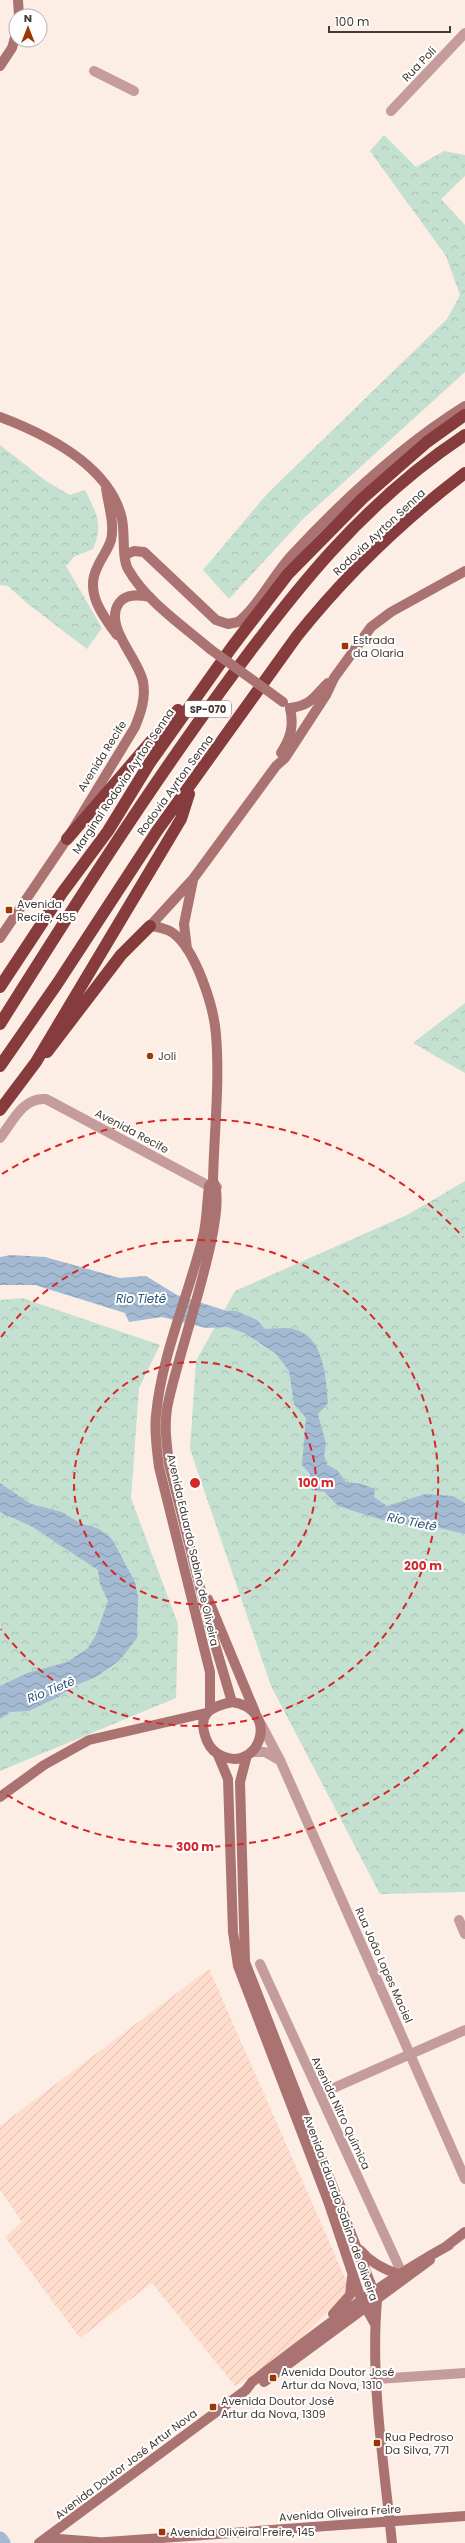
<svg xmlns="http://www.w3.org/2000/svg" width="465" height="2543" font-family="Poppins,sans-serif">
<style>
.industrial{fill:url(#industrial-furrows)}
.forest{fill:url(#forest-crowns)}
.water{fill:url(#water-waves)}
.lines{fill:none;stroke-linecap:round;stroke-linejoin:round}
.river{stroke:#a3bad2;stroke-width:15}
.street{stroke:#c39c9b;stroke-width:10}
.secondary{stroke:#aa7372;stroke-width:10}
.highway{stroke:#863b3c;stroke-width:12}
.secondary-bridge{stroke:#aa7372;stroke-width:10}
.ring{fill:none;stroke:#d62828;stroke-width:2;stroke-dasharray:7 5}
.poi-dot{fill:#9b3605;stroke:#fff;stroke-width:1.5}
.labels{text-anchor:middle;stroke-width:4;stroke-linejoin:round;paint-order:stroke}
.shield{fill:#fff;stroke:#7c7572;stroke-width:1}
.shield-label{font-size:10px;font-weight:bold;fill:#443a35}
.street-label{font-size:11px;fill:#443a35;stroke:#fff}
.poi-label{font-size:11px;fill:#443a35;stroke:#fff;text-anchor:start}
.water-label{font-size:12px;font-style:italic;fill:#2e5377;stroke:#fff}
.centre{fill:#d62828;stroke:#fff;stroke-width:2}
.ring-label{font-size:12px;text-anchor:middle;font-weight:bold;fill:#d62828;stroke:#fff;stroke-width:4;stroke-linejoin:round;paint-order:stroke}
</style>
<defs>
<pattern id="industrial-furrows" width="10" height="10" patternUnits="userSpaceOnUse"><rect width="10" height="10" fill="#feddcd"/><path d="M-1 1l2-2M0 10L10 0M9 11l2-2" fill="none" stroke="#dbbeb1"/></pattern>
<pattern id="forest-crowns" width="20" height="18" patternUnits="userSpaceOnUse"><rect width="20" height="18" fill="#c3e0d0"/><path d="M2 6a3 3 0 1 1 6 0M12 15a3 3 0 1 1 6 0" fill="none" stroke="#a9c1b3"/></pattern>
<pattern id="water-waves" width="16" height="10" patternUnits="userSpaceOnUse"><rect width="16" height="10" fill="#a3bad2"/><path d="M0 5q4-4 8 0t8 0" fill="none" stroke="#8698ab"/></pattern>
</defs>
<rect width="100%" height="100%" fill="#fcede5"/>
<path class="industrial" d="M209,1969L350,2289L277,2363L235,2386L152,2283L80,2338L5,2237L22,2222L0,2190V2126Z"/>
<path class="forest" d="M384,135L416,167L444,151L465,155V176L441,199L465,225V372L303,519L229,599L203,570L267,494L447,319L460,295L446,256L370,151Z
M0,445L46,481L70,495L85,490C96,513 104,523 93,549L75,556L66,566L102,628L87,649L28,604L8,586L0,585Z
M465,1003V1073L413,1043Z
M465,1181V1892L380,1894L271,1686L190,1449L196,1361L235,1291L407,1215Z
M22,1298L160,1345L139,1388L131,1498L178,1624L176,1698L0,1771V1300Z"/>
<path class="water" d="M11,1255L45,1257L120,1278L146,1276L177,1295L227,1311H236L257,1320L265,1329C274,1329 285,1327 293,1329C324,1335 326,1378 328,1403L318,1414L326,1444L324,1455L327,1465L337,1470L346,1482L362,1484L375,1489L374,1497L387,1506L425,1494L453,1496L465,1503V1534L436,1527L392,1523L338,1506L325,1492L312,1490L310,1474L302,1465L306,1418L294,1404L289,1371L276,1354L245,1333L227,1327L206,1328L162,1317L129,1322L125,1313L35,1285H0V1257Z
M0,1483L31,1504L62,1512L80,1523L99,1529L112,1539L135,1582L138,1597L137,1638L120,1660L96,1677L76,1685L58,1697L29,1711L10,1712L0,1719V1686L27,1673L67,1662L88,1648L96,1635L108,1601L100,1584L98,1570L31,1526L0,1512Z"/>
<g class="lines">
<path class="river" d="M0,2539L3,2543"/>
<path class="street" d="M94,71L134,91
M391,111L465,33
M0,1138C13,1121 23,1097 46,1099L209,1186L217,1187
M261,1724L280,1760L465,2179
M251,1752H265L279,1760
M459,1920L465,1934
M260,1964L401,2271
M320,2094L465,2030
M377,2379L465,2373"/>
<path class="secondary" d="M18,0L19,16
M0,66L12,48L16,34
M0,417C45,434 107,465 121,515C126,530 121,557 128,569C146,601 182,625 210,649
M106,488C108,504 115,524 111,540C108,550 101,558 97,568C85,592 102,615 117,635
M125,555L134,551L144,552L216,620L228,624L238,622C256,609 275,573 292,555C343,500 401,446 465,406
M290,708C312,705 313,697 328,683
M281,753C291,737 294,726 290,708
M150,926C158,927 166,928 173,933C196,950 214,1007 216,1035C220,1083 214,1133 213,1181L209,1186C207,1201 207,1217 204,1232C190,1293 162,1352 156,1415C154,1432 157,1450 159,1467L210,1672V1709
M150,926L193,879L276,766L285,758L326,695L334,678L371,627L391,612L465,571
M0,938L67,839L135,727C141,712 146,698 143,682C139,659 103,626 119,603C126,593 140,595 150,597
M187,949L184,924L193,880
M213,1181C232,1209 173,1366 167,1409C164,1427 167,1446 169,1464L211,1631L232,1702
M208,1599L255,1712
M232,1702C281,1709 260,1773 222,1756C215,1753 210,1748 207,1741C196,1714 209,1707 232,1702Z
M218,1755L228,1779L233,1932L238,1966L328,2201L361,2299L375,2324
M247,1755L240,1782L245,1962L377,2300C370,2380 384,2464 392,2543
M0,1797L44,1765L89,1740L206,1713
M444,2248L465,2232
M360,2250C370,2262 383,2269 398,2274
M333,2314L350,2295L352,2277
M264,2382L430,2260
M46,2538L98,2542
M39,2543L246,2390L252,2382C316,2333 378,2284 449,2245
M93,2543L465,2516"/>
<path class="highway" d="M67,839L178,710
M0,987L62,893L108,831L149,764L232,647L288,574L363,498L427,442L465,415
M0,1024C71,911 142,799 220,692C292,593 362,503 465,435
M47,1052L121,955L150,926
M0,1066L57,984L157,831L297,636C345,576 403,520 465,473
M0,1110L36,1062L181,819L189,794"/>
<path class="secondary-bridge" d="M210,649L283,702"/>
</g>
<g class="ring">
<circle cx="195" cy="1483" r="121"/>
<path d="M1 1337A243 243 0 1 1 1 1629"/>
<path d="M463 1729A364 364 0 0 1 2 1792M2 1174A364 364 0 0 1 463 1237"/>
</g>
<g class="poi-dot">
<rect x="341" y="642" width="8" height="8" rx="2"/>
<rect x="5" y="906" width="8" height="8" rx="2"/>
<circle cx="150" cy="1056" r="4"/>
<rect x="269" y="2374" width="8" height="8" rx="2"/>
<rect x="209" y="2403" width="8" height="8" rx="2"/>
<rect x="373" y="2439" width="8" height="8" rx="2"/>
<rect x="158" y="2528" width="8" height="8" rx="2"/>
</g>
<g class="labels">
<rect class="shield" x="185" y="701" width="46" height="16" rx="3"/>
<g class="shield-label">
<text x="208" y="713">SP-070</text>
</g>
<g class="street-label">
<text transform="translate(419 64) rotate(-46)" y="4">Rua Poli</text>
<text transform="translate(379 532) rotate(-43)" y="4">Rodovia Ayrton Senna</text>
<text transform="translate(102 756) rotate(-58)" y="4">Avenida Recife</text>
<text transform="translate(123 781) rotate(-56)" y="4">Marginal Rodovia Ayrton Senna</text>
<text transform="translate(175 785) rotate(-54)" y="4">Rodovia Ayrton Senna</text>
<text transform="translate(132 1131) rotate(28)" y="4">Avenida Recife</text>
<text transform="translate(193 1550) rotate(77)" y="4">Avenida Eduardo Sabino de Oliveira</text>
<text transform="translate(384 1965) rotate(66)" y="4">Rua João Lopes Maciel</text>
<text transform="translate(341 2113) rotate(65)" y="4">Avenida Nitro Química</text>
<text transform="translate(341 2208) rotate(70)" y="4">Avenida Eduardo Sabino de Oliveira</text>
<text transform="translate(126 2464) rotate(-37)" y="4">Avenida Doutor José Artur Nova</text>
<text transform="translate(340 2513) rotate(-4)" y="4">Avenida Oliveira Freire</text>
</g>
<g class="poi-label">
<text x="353" y="644">Estrada<tspan x="353" dy="13">da Olaria</tspan></text>
<text x="17" y="908">Avenida<tspan x="17" dy="13">Recife, 455</tspan></text>
<text x="158" y="1060">Joli</text>
<text x="281" y="2376">Avenida Doutor José<tspan x="281" dy="13">Artur da Nova, 1310</tspan></text>
<text x="221" y="2405">Avenida Doutor José<tspan x="221" dy="13">Artur da Nova, 1309</tspan></text>
<text x="385" y="2441">Rua Pedroso<tspan x="385" dy="13">Da Silva, 771</tspan></text>
<text x="170" y="2536">Avenida Oliveira Freire, 145</text>
</g>
<g class="water-label">
<text x="141" y="1303">Rio Tietê</text>
<text transform="translate(412 1522) rotate(12)" y="4">Rio Tietê</text>
<text transform="translate(51 1690) rotate(-22)" y="4">Rio Tietê</text>
</g>
</g>
<circle cx="195" cy="1483" r="6" class="centre"/>
<g class="ring-label">
<text x="316" y="1487">100 m</text>
<text x="423" y="1570">200 m</text>
<text x="195" y="1851">300 m</text>
</g>
<g transform="translate(28 28)"><circle r="19" fill="#ffffff" stroke="#b4b0ae"/>
<path d="M0-3L7 15L0 10L-7 15Z" fill="#9b3605"/>
<text y="-6" font-size="11" font-weight="bold" text-anchor="middle" fill="#443a35">N</text>
</g>
<path d="M329 26v6h121v-6" fill="none" stroke="#443a35" stroke-width="2"/>
<text x="335" y="26" font-size="12" fill="#443a35" stroke="#ffffff" stroke-width="3" paint-order="stroke">100 m</text>
</svg>
